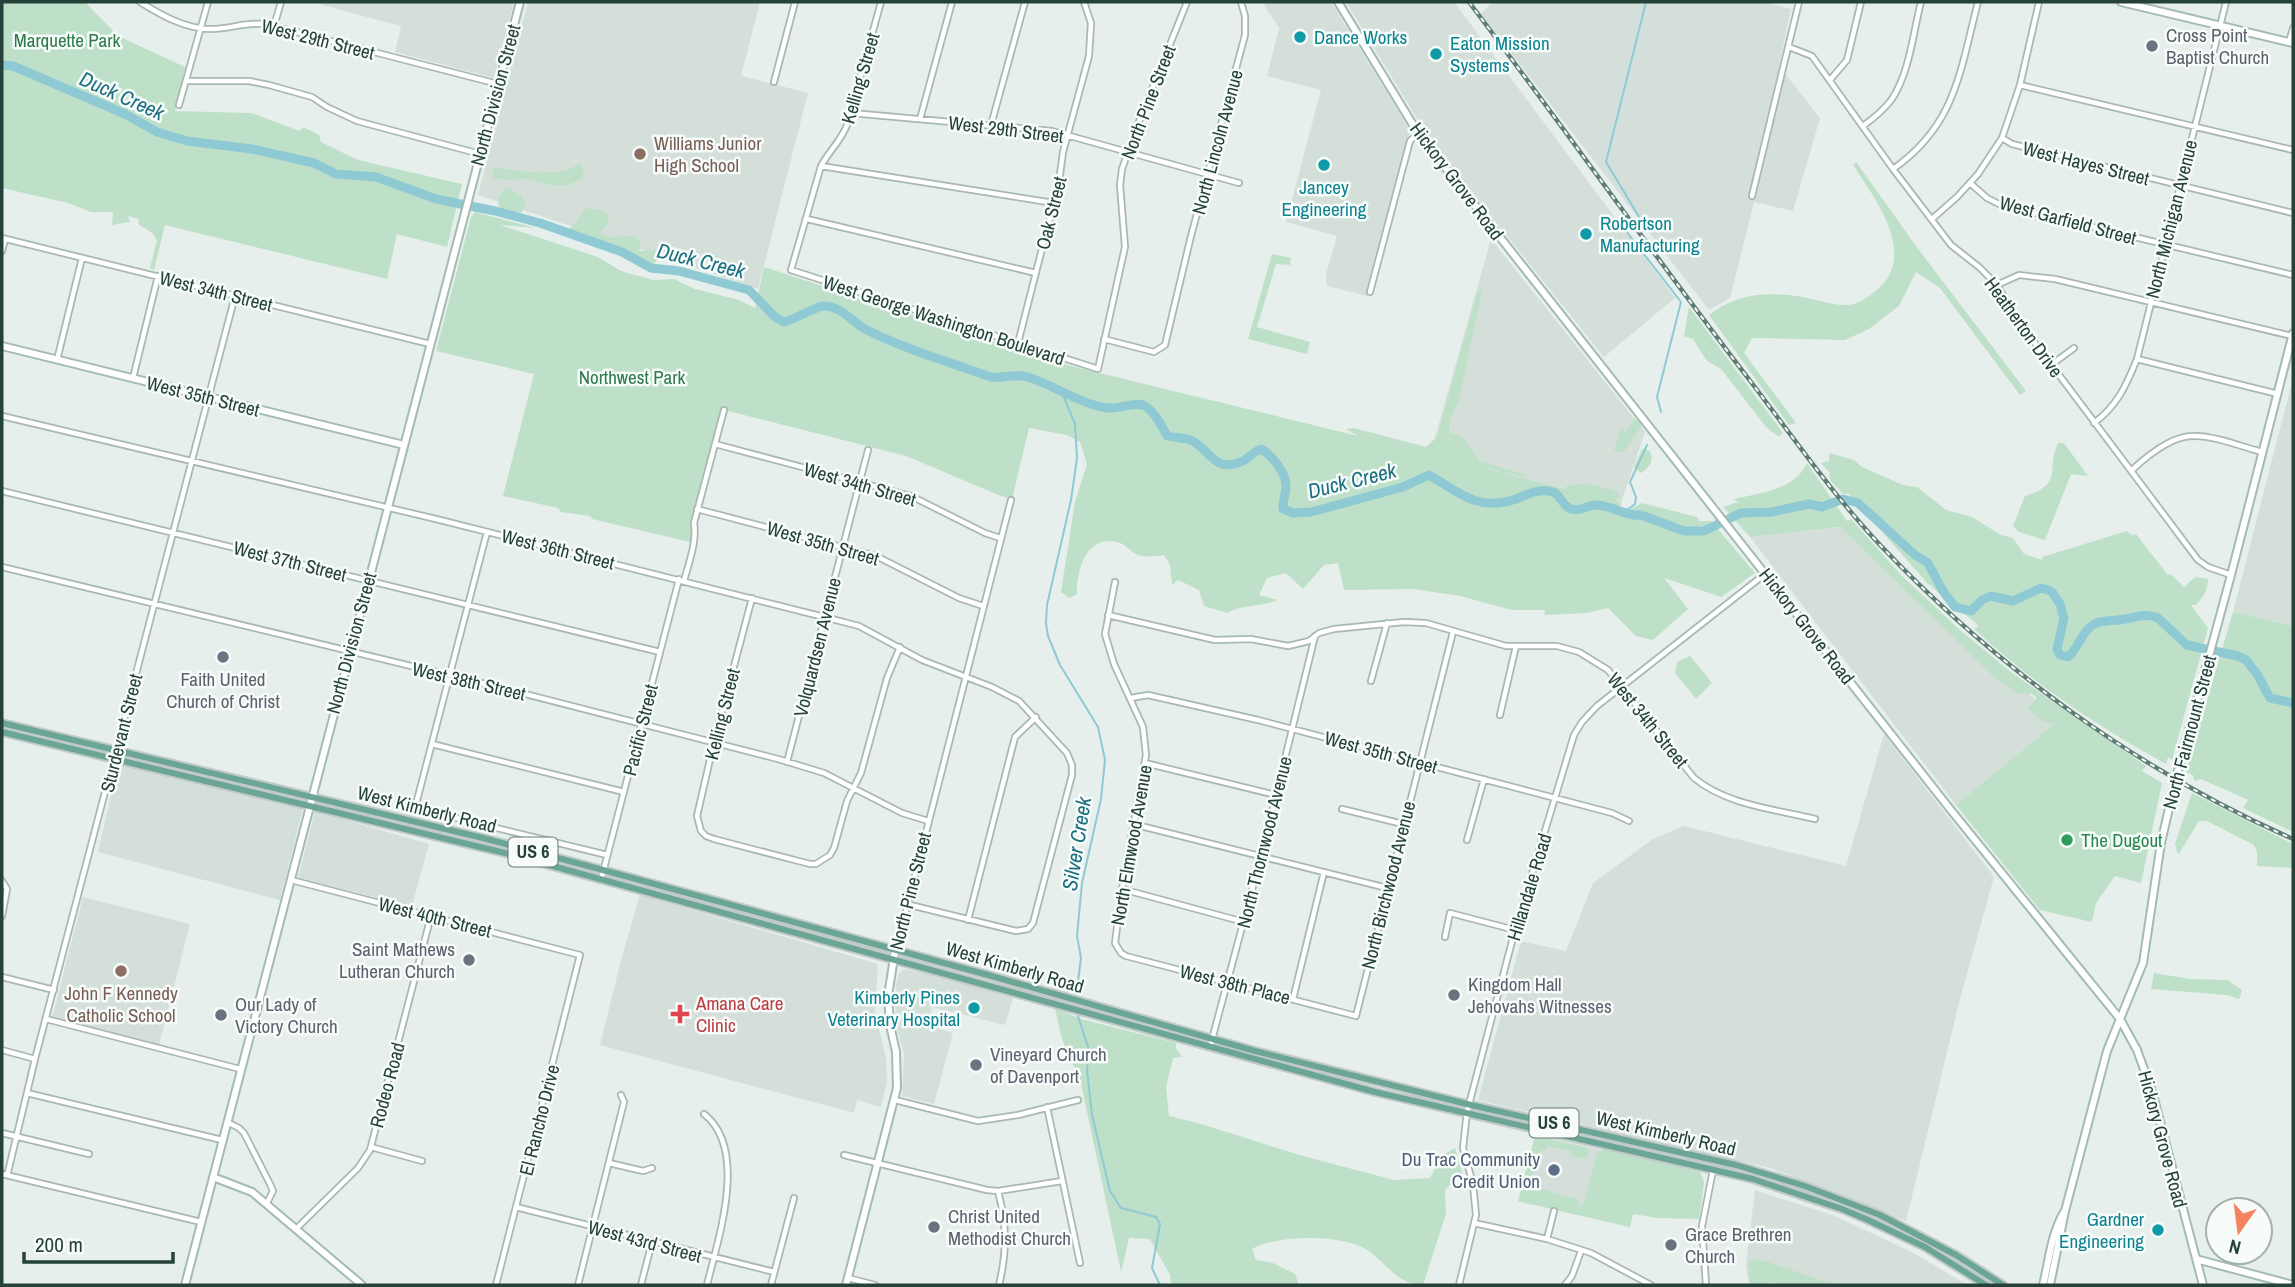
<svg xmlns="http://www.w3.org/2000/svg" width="2295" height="1287" font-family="'Archivo Narrow',sans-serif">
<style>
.built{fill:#d4dfda}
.green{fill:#bfe0c8}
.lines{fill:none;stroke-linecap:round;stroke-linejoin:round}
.stream{stroke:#8ec9d4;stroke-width:2}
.river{stroke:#8ec9d4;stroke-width:9}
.street-casing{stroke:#a8b8b2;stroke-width:8}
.secondary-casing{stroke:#a4bbb3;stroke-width:10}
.primary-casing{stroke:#c2cac8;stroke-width:10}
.street{stroke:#fff;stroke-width:4.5}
.secondary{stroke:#fff;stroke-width:6}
.primary{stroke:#6aa596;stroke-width:6}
.rail-casing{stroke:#5f7d75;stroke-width:4.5}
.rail{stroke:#f7fbf9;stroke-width:2;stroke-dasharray:5;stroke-linecap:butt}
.culture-dot{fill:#0f9aa8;stroke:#f7fbf9;stroke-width:2.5}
.worship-dot{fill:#6b7280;stroke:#f7fbf9;stroke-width:2.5}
.education-dot{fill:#8d6e63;stroke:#f7fbf9;stroke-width:2.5}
.leisure-dot{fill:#2e9e5b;stroke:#f7fbf9;stroke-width:2.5}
.health-dot{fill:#e0444e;stroke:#f7fbf9;stroke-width:2.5}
.service-dot{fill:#5c6f8a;stroke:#f7fbf9;stroke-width:2.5}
.labels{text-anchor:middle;stroke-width:5;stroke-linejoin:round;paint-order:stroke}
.shield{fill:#f7fbf9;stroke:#637a73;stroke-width:2}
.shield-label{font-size:18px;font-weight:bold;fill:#24423a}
.worship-label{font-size:19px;fill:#5b616d;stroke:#f7fbf9;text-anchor:start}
.culture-label{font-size:19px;fill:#0d838f;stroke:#f7fbf9;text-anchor:start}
.street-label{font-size:19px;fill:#24423a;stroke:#f7fbf9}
.park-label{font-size:19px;fill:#2d7a4b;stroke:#f7fbf9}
.education-label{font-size:19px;fill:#785e54;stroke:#f7fbf9;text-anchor:start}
.leisure-label{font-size:19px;fill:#27864d;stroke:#f7fbf9;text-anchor:start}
.health-label{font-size:19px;fill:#be3a42;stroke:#f7fbf9;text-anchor:start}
.service-label{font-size:19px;fill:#4e5e75;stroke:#f7fbf9;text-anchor:end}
.water-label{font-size:21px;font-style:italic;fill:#1c6f80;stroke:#f7fbf9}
</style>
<rect width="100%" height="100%" fill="#e6efeb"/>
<path class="built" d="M323,2H514L494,78L395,52L401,26L322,5Z
M528,2H760L741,76L808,93L758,289L478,195Z
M1262,2H1331L1410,130L1367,296L1327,286L1326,274L1337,236L1286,222L1321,90L1267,76L1279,28Z
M1346,2H1454L1675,298L1604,357L1471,191L1422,127Z
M1491,2H1763L1791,9L1779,66L1820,118L1793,211L1754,202L1730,298L1709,310L1481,14L1491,4Z
M1491,239L1645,432L1621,503L1430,455Z
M2292,382H2293V626L2233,612Z
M1851,526L1922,607L2060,719L1956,805L1750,537Z
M1884,734L1994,877L1960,999L1906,1221L1770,1168L1478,1100L1521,941L1566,951L1593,883L1653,839L1684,826L1846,866Z
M118,764L303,808L280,900L98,852Z
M315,811L429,844L412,906L298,878Z
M640,895L878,964L875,1012L886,1057L887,1083L881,1107L857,1100L854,1113L600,1045L621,960Z
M83,897L190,924L159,1045L52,1018Z
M904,969L940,976L1013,998L1005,1025L932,1007L928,1026L953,1033L934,1104L902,1096L904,1054L895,1022L896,985L898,975Z
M1536,1134L1702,1175L1704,1183L1698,1217L1633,1214L1630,1227L1518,1201Z
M1755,1190L1835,1216L1912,1252L1967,1285H1749L1746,1266Z"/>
<path class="green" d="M2,2H85L118,36L185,67L175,111L251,113L300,131L303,127L319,135L321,142L358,160L462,184L447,247L397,234L387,279L165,225L154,270L150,268L157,240L152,233L138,224L139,219L128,216L130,222L112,225L113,212H91L68,203L2,188Z
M1856,162L1919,250L2026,391L2020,395L1940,288L1916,272L1899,306L1869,329L1845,340L1752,338L1744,353L1796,423L1789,425L1709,315C1738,292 1771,291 1807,298C1819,300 1832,305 1844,305C1855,306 1865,299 1873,293C1921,259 1876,200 1853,165Z
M581,163L584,172L581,180L564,186L544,184L527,179L507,180L492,178L493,167C521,171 556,179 581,163Z
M506,187L520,195L526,205L521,213L499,209L498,197Z
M587,208L602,210L609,215L608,224L600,232L607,237L635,236L641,244L639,251L655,250L658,258L653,265L626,249L569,229C578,222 579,215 587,208Z
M475,212L536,228L500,225L598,257L621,271L653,280L674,279L695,289L739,300L755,308L764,267L1018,349L1034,352L1035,354L1071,366L1358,436L1346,429L1354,428L1426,447L1437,437L1478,290L1482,291L1459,400L1450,418L1449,432L1461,436L1480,461L1524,474L1526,477L1479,467L1565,489L1567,486C1584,482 1600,485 1618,492L1619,498L1614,501L1621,503L1618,516L1630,519H1657L1643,514L1627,516V511L1642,503L1697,517L1699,521H1711L1755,573L1721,597L1664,578L1688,609L1653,640L1636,636L1608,608L1586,613L1544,615L1545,610H1512L1460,596L1413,589L1344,590L1338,563L1324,565L1303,589L1286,573L1267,578L1259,595L1278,600C1261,607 1244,604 1227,613L1204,606L1199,590L1178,580L1172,585L1170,565L1164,555C1157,556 1148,557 1141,556C1132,554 1126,544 1117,542C1087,535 1076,570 1077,594L1070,598L1061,592L1075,502L1087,464L1080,442L1067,435L1029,428L1012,499L1001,496L906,456L724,410L694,523V543L592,519L590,516L561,512L558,508L503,496L534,374L436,351L471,217Z
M1272,254L1291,258L1290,265L1276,264L1257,327L1310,342L1307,354L1248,339Z
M1689,307L1783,433L1779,437L1766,427L1721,369L1707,361L1693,339L1684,336Z
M1635,418L1642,425L1624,452L1614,451L1620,429L1626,432Z
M2058,443H2064L2088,476L2071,474L2045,540L2019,532L2013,526L2025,496C2065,483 2045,471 2058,443Z
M1642,449L1650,451C1654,461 1650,467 1641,473L1634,467Z
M1829,453L1854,460L1862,467L1903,485L1917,487L1946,510L1972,517L2001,535L2013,538L2024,554L2042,560V557L2127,531L2131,535L2136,534L2168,575L2171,574L2184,587L2195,577L2208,579C2208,591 2203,597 2196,605H2191L2208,628L2172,760L2168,757L2166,764C2098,727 2031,682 1974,629L1979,626L1927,583L1849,494H1843L1830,480L1829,472L1821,463L1829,461Z
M1807,463L1847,521L1851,519L1901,575L1960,630L2012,673L2146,766L2142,771L2162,783L2141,883L2115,876L2096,903L2092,922L2040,910L1956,805L2054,724L2042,721L2028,708L2037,698L2032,694L2018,693L1994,677L1840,527L1750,537L1723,507L1738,502L1733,499C1760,493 1795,490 1807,463Z
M2233,612L2293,626V832L2243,808L2248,800L2201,779L2194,781L2193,775L2186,772Z
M1690,656L1712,683L1696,699L1675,673L1677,662Z
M2192,793L2293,844V868L2257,866V853L2254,845L2207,821H2199L2178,855L2175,844Z
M2154,973L2190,979L2227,980L2242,990L2239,999L2227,995L2151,989Z
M1055,1008L1081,1019L1176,1043V1048L1182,1057L1173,1058L1166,1087L1169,1116L1198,1123L1303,1156L1394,1180L1430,1178L1443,1155L1455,1148L1462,1172L1445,1190L1446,1214L1423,1285C1398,1285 1388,1265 1369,1251C1344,1234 1278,1234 1252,1249L1256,1260L1273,1263L1295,1274L1299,1285H1171L1170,1275L1150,1239L1129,1238L1121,1272L1079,1074C1064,1054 1060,1031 1055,1008Z
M1535,1136L1587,1148L1589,1156L1584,1159L1571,1156L1570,1151L1547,1146L1546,1149L1539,1152L1532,1180L1535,1187L1579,1200L1578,1204L1583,1206L1597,1153L1605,1148L1700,1172L1704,1183L1699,1219L1658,1218L1633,1214L1630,1227L1518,1201Z
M1757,1259L1768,1262L1836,1285H1787L1766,1281V1285H1751L1748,1265L1750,1261Z"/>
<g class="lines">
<path class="stream" d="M1641,220L1606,162L1646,2
M1626,231L1681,302L1657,397L1661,412
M1061,390L1075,424L1077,458L1071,500L1047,605L1046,623L1048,636L1060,665L1098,727L1105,760L1101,799L1082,883L1077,936L1081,958L1076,997
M1623,513L1635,504L1636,497L1630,482L1647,445
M1077,1013L1089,1050L1087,1070L1092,1115L1110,1191L1121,1208L1156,1217L1160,1224L1152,1268L1160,1285"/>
<path class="river" d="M2,65L13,66L125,114L157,132L187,141L252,149L314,163L336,174L376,177L436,199L495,211L540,223L622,252L651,268L679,271L749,290L775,317L784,322C796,319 815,307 823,306C840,305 851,321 865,329C904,349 949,362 991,377C1003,379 1016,373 1028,377C1053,385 1082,405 1108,408C1121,409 1136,401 1145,406C1155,412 1162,426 1167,436C1175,438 1183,437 1190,440C1210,447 1213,475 1243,461C1249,458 1253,452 1261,449C1272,455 1286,473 1286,486C1286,495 1282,501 1283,509L1293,513L1311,512L1403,487L1429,475C1459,492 1476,511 1513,500C1526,496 1535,489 1549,491C1561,493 1560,503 1569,508C1578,513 1586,506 1594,505C1611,504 1625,517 1641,515L1684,531H1704L1741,513L1772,512L1809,504L1822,507L1843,499L1858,503L1915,555L1928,563L1943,591L1955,607L1971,611L1982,600L1991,596L2013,601L2041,588L2048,590L2052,592L2060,604L2064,618L2057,649L2060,655L2068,657C2077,649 2080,638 2088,629C2098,618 2112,622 2125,619C2137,617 2146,613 2158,618L2187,645L2238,656L2246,660L2257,674L2270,698L2293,703"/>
<g class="street-casing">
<path id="street" d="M140,2C161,15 185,29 211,29C229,29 246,22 265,24L498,84
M881,2L847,125C841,141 829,151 821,166L791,270L1098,369L1125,247L1120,185L1122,169L1134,134L1187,2
M274,26L281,2
M2289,42L2293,28
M1789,47L1812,56L1893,169L1951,245L1979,267L1997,285L2017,319L2198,560L2208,567L2231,575
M1830,80L1847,60L1861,2
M186,81H249L269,85L312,97L327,107L357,121L480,154
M774,82L795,2
M2020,85L2293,150
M179,105L208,2
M851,113L1052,131L1239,183
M920,119L952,2
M991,125L1025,2
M1863,126C1874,118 1884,110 1892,99C1910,71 1913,33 1921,2
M2002,138L2012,144L2293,213
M821,166L1054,203
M1893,169C1956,125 1960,71 1978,2
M1970,183L1987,198L2001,205L2293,275
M1752,196L1799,2
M807,219L1036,273
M1932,219L1957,197L1978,174L2002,138L2020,85L2039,2
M2,238L430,344
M2,251L5,239
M1997,285L2019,275L2055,279L2292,336
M1370,292L1410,141L1418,133
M1104,339L1154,352L1165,345L1191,236L1245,35V16L1241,2
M1018,343L1059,182L1063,152L1089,56L1091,23L1084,2
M2137,359L2278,394
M57,360L82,258
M2051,365L2074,348
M133,378L158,276
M2,416L436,519L824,617L859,626L922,660L992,687L1019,701L1067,753L1072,765V775L1033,923L1028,929L1016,931L906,904
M2094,423C2117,406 2126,386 2137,359L2226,2
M715,444L911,496L985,533L1000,538
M2132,470C2147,456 2171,436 2193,436C2212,435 2243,447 2262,452
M2,491L660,652
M697,509L876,556L959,598L983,606
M487,532L415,808L607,855
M2,567L502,688L778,759L824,773L902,813L928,821
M684,581C689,562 697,542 694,523L724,410
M1115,582L1105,634L1114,664L1143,727L1146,755L1122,889L1115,943L1121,953L1126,956L1356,1016L1453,632
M752,598L714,742L697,816L701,831L706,836L714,839L810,864H816L830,855L834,848L847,801L861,773L887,678L900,647
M1108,615L1215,640L1251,639L1288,646L1309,641L1319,633L1334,629L1404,622L1426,623L1506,646H1557L1579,652L1608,670L1694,778C1727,805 1774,809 1815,819
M1371,681L1387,623
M1131,698L1148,695L1258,720L1612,813L1629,821
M1500,715L1516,646
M432,744L624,792
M787,762L868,450
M1145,763L1276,795
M1342,809L1403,824
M1133,824L1387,888
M1467,840L1484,779
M291,880L580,955L496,1285
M601,880L679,579
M2,881L7,889L2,916
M1122,889L1244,922
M968,920L1015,737L1036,717
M1445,937L1450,913L1515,930
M896,950L1011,500
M2,977L54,990
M1293,999L1324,872
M46,1019L240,1069
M1210,1047L1261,856L1315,636
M2,1050L35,1059
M27,1093L222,1140
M895,1100L978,1121L1018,1115L1078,1100
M1047,1107L1080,1263
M704,1114C749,1149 718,1239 707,1285
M227,1122L239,1128L244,1133L270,1184L273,1191L267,1203
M2,1133L89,1154
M371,1147L422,1161
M844,1155L987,1190L998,1191L1062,1181
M609,1163L643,1171L652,1168
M8,1172L35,1059L235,296
M2,1174L201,1222
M998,1191C1007,1225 1007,1252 999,1285
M516,1207L774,1272
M1474,1223L1547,1239L1591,1253L1651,1285
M296,1229L358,1168L370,1150L431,916
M1547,1239L1554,1211
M848,1278L875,1285
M578,1285L624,1102L621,1095
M641,1285L652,1242
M771,1285L794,1198
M1459,1285L1476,1215L1473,1184L1463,1148L1467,1112L1515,930L1574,735L1582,722L1597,706L1765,574
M1565,1285L1572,1276L1581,1251
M1706,1285L1702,1226L1713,1170"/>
</g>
<g class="secondary-casing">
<path id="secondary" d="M1338,2L1418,133L1950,809L2120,1019L2137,1050L2152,1091L2203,1285
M2121,2L2293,43
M2,346L404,445
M213,1177L252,1192L362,1285
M2196,1259L2293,1285
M185,1285L520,2
M846,1285L897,1088L896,1052L890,1025L888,996L895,951
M2043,1285C2049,1261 2051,1234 2064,1212
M2050,1285L2065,1211L2107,1051L2143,963L2161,843L2176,778L2231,575L2293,333"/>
</g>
<g class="primary-casing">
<path id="primary" d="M2,723L483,838L603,870L988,975L1255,1051L1471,1105L1736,1165L1805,1186L1880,1215L1956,1255L2003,1285
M2,732L509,854L1375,1092L1753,1179L1842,1209L1868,1220L1925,1247L1986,1285"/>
</g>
<use href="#street" class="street"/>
<use href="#secondary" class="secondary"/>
<use href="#primary" class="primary"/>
<g class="rail-casing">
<path id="rail" d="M1469,2C1564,128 1655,257 1751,382C1793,437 1833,495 1881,546C1997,668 2139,771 2293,839"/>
</g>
<use href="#rail" class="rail"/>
</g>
<g class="culture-dot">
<circle cx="1300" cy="37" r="7"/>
<circle cx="1436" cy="54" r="7"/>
<circle cx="1324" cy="165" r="7"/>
<circle cx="1586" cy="234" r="7"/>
<circle cx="974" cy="1008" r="7"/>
<circle cx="2158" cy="1230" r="7"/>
</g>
<g class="worship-dot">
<circle cx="2152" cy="46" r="7"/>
<circle cx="223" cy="657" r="7"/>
<circle cx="469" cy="960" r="7"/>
<circle cx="1454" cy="995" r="7"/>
<circle cx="221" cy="1015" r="7"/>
<circle cx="976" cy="1065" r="7"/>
<circle cx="934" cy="1227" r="7"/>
<circle cx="1671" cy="1245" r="7"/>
</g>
<g class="education-dot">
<circle cx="640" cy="154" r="7"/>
<circle cx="121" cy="971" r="7"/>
</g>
<circle class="leisure-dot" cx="2067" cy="840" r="7"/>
<path class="health-dot" d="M676.5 1003.5h7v7h7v7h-7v7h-7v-7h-7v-7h7z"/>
<circle class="service-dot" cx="1554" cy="1170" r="7"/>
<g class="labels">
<g class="shield">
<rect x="508.5" y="837.5" width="49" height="29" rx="5"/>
<rect x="1529.5" y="1108.5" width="49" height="29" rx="5"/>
</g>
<g class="shield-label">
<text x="533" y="858">US 6</text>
<text x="1554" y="1129">US 6</text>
</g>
<g class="worship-label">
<text x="2166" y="42">Cross Point<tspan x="2166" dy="22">Baptist Church</tspan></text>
<text x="223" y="686" text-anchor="middle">Faith United<tspan x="223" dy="22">Church of Christ</tspan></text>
<text x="455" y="956" text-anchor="end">Saint Mathews<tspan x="455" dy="22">Lutheran Church</tspan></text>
<text x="1468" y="991">Kingdom Hall<tspan x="1468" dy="22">Jehovahs Witnesses</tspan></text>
<text x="235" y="1011">Our Lady of<tspan x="235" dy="22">Victory Church</tspan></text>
<text x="990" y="1061">Vineyard Church<tspan x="990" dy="22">of Davenport</tspan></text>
<text x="948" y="1223">Christ United<tspan x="948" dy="22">Methodist Church</tspan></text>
<text x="1685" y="1241">Grace Brethren<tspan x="1685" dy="22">Church</tspan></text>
</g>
<g class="culture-label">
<text x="1314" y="44">Dance Works</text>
<text x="1450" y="50">Eaton Mission<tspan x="1450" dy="22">Systems</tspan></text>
<text x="1324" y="194" text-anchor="middle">Jancey<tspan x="1324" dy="22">Engineering</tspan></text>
<text x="1600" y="230">Robertson<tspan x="1600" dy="22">Manufacturing</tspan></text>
<text x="960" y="1004" text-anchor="end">Kimberly Pines<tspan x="960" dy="22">Veterinary Hospital</tspan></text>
<text x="2144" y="1226" text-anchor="end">Gardner<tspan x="2144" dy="22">Engineering</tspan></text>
</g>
<g class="street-label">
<text transform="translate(318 39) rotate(14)" y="7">West 29th Street</text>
<text transform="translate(860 78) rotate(-74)" y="7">Kelling Street</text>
<text transform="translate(495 95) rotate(-75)" y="7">North Division Street</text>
<text transform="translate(1148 102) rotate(-69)" y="7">North Pine Street</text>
<text transform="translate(1006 129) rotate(7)" y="7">West 29th Street</text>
<text transform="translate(1217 142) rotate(-75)" y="7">North Lincoln Avenue</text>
<text transform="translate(2086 163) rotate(14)" y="7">West Hayes Street</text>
<text transform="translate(1457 181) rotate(53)" y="7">Hickory Grove Road</text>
<text transform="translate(1051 213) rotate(-76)" y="7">Oak Street</text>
<text transform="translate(2171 219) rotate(-76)" y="7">North Michigan Avenue</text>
<text transform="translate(2068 220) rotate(15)" y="7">West Garfield Street</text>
<text transform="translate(216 291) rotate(14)" y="7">West 34th Street</text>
<text transform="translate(944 320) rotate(18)" y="7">West George Washington Boulevard</text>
<text transform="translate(2024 327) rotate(54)" y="7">Heatherton Drive</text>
<text transform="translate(203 396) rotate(14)" y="7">West 35th Street</text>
<text transform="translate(860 484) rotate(16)" y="7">West 34th Street</text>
<text transform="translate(823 543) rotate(16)" y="7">West 35th Street</text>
<text transform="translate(558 549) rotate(14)" y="7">West 36th Street</text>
<text transform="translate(290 561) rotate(14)" y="7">West 37th Street</text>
<text transform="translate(1807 626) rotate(52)" y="7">Hickory Grove Road</text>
<text transform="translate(351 643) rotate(-75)" y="7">North Division Street</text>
<text transform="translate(817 647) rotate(-76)" y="7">Volquardsen Avenue</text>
<text transform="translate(469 681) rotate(13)" y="7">West 38th Street</text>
<text transform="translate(722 714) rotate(-76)" y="7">Kelling Street</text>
<text transform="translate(1648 720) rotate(51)" y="7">West 34th Street</text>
<text transform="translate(640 730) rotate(-76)" y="7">Pacific Street</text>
<text transform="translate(2189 732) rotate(-75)" y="7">North Fairmount Street</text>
<text transform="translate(121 733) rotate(-76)" y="7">Sturdevant Street</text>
<text transform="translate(1381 752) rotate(15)" y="7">West 35th Street</text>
<text transform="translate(427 809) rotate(14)" y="7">West Kimberly Road</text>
<text transform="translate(1264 842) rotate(-76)" y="7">North Thornwood Avenue</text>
<text transform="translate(1131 845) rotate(-80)" y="7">North Elmwood Avenue</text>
<text transform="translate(1388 885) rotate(-76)" y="7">North Birchwood Avenue</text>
<text transform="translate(1529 887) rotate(-73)" y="7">Hillandale Road</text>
<text transform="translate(910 891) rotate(-76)" y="7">North Pine Street</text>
<text transform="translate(435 917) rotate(14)" y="7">West 40th Street</text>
<text transform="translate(1015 967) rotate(16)" y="7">West Kimberly Road</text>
<text transform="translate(1235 984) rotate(14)" y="7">West 38th Place</text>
<text transform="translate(387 1085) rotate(-75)" y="7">Rodeo Road</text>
<text transform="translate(539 1120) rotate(-76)" y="7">El Rancho Drive</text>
<text transform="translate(1666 1133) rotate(13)" y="7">West Kimberly Road</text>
<text transform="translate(2163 1139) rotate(75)" y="7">Hickory Grove Road</text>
<text transform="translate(645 1241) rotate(15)" y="7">West 43rd Street</text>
</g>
<g class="park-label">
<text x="67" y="47">Marquette Park</text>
<text x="632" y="384">Northwest Park</text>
</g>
<g class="education-label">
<text x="654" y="150">Williams Junior<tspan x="654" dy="22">High School</tspan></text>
<text x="121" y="1000" text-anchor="middle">John F Kennedy<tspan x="121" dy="22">Catholic School</tspan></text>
</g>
<g class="leisure-label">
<text x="2081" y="847">The Dugout</text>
</g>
<g class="health-label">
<text x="696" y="1010">Amana Care<tspan x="696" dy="22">Clinic</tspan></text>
</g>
<g class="service-label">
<text x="1540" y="1166">Du Trac Community<tspan x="1540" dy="22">Credit Union</tspan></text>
</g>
<g class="water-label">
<text transform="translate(122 96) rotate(24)" y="7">Duck Creek</text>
<text transform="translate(701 261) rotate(14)" y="7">Duck Creek</text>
<text transform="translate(1352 481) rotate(-14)" y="7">Duck Creek</text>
<text transform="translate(1077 844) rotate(-81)" y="7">Silver Creek</text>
</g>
</g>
<rect width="2295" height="1287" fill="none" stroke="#24423a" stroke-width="7"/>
<g transform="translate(2239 1231) rotate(194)"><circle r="33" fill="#f7fbf9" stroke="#a3b1ad" stroke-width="2"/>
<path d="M0-5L12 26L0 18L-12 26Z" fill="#f4845f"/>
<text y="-10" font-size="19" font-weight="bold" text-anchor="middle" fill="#24423a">N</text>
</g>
<path d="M24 1252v10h149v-10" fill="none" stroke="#24423a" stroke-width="3.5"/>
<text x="35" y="1252" font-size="21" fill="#24423a" stroke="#f7fbf9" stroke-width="5" paint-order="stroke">200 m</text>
</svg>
